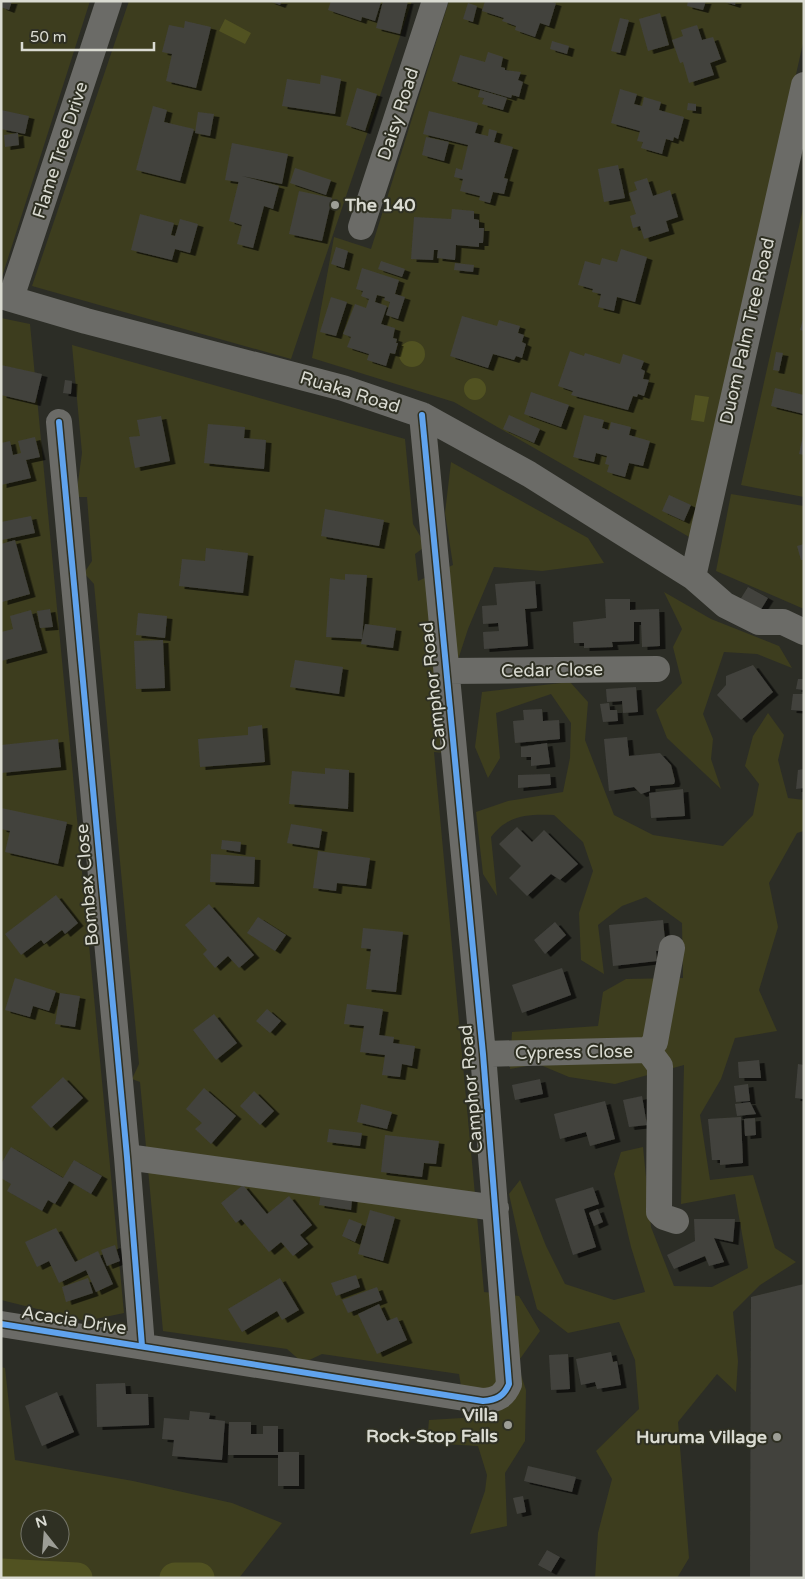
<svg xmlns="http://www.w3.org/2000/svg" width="805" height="1579" font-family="'Varela Round',sans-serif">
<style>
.green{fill:#3d3d1e;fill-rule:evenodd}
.water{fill:#515221}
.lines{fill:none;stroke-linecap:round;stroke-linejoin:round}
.river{stroke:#515221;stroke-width:31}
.building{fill:#42423d;filter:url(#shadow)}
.minor{stroke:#6b6b67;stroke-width:26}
.cycleway-casing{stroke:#2f3023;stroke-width:9}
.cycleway{stroke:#60a3ed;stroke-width:6}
.poi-dot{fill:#9d9e96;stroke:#2f3023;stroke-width:2}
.labels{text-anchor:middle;stroke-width:4;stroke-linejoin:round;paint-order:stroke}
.street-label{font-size:18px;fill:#dadbd2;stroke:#2f3023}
.poi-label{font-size:18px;font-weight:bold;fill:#dadbd2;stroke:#2f3023;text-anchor:end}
</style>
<defs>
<filter id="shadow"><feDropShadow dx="5.5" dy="3" stdDeviation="0" flood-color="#0009"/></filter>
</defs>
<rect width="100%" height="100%" fill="#2c2d26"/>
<path class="green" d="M1,1H90L1,280Z
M129,1H412L291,359L32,286Z
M449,1H804V39L691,538L454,402L312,358L334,237L371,249Z
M804,204V497L741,485Z
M1,318L30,324L124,1313L86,1321L1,1300Z
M72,345L405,439L413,524L426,546L415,554L418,581L453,565L445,513L451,462L588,538L604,563L542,571L494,567L468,629L442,709L445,753L434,752L484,1292L519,1296L540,1331L517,1363L526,1390L525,1441L505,1473L507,1526L470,1534L485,1491L487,1475L478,1446L427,1443L429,1420L479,1417L461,1386L459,1374L322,1354L303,1363L287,1349L163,1331L140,1082L132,1079L139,1064L94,584L84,573L92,561L87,497H76L82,453Z
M731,494L804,506V609L716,571Z
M664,592L711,619L779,646L792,668L757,654L724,652L703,714L713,739L711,759L721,789L667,738L656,710L682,683L673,647L682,629Z
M570,682L588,702L585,740L614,815L653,835L723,846L753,815L759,784L745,766L753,736L768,713L784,735L778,760L788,798L804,800V831L797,833L769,883L778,927L759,990L777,1031L735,1038L721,1079L700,1115L710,1180L753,1175L775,1248L796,1262L760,1285L733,1312L738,1361L736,1392L717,1374L678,1422L689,1558L677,1578H595L598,1533L612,1479L596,1451L639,1409L635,1360L619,1322L568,1333L537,1309L522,1253L509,1194L520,1180L546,1246L565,1284L614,1300L645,1292L631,1247L614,1174L621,1152L643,1147L651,1227L674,1286L712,1287L748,1268L735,1194L681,1204L684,1065L615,1084L569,1077L538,1064L510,1069L512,1032L598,1026L603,992L626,979L683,978L682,923L646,897L622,906L598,925L604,974L581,960L579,913L593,871L583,842L554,815C528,814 507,815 491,837L497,896L483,874L476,812L508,801L563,792L570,758L571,723L551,694L496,713L500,758L488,778L475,747L482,692Z
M1,1367L5,1368L15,1460L133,1481L232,1503L282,1523L239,1578H1ZM30,1519H60V1549H30Z"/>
<path class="water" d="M225,19L251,33L245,44L219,31Z
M399 354a13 13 0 1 1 26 0a13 13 0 1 1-26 0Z
M464 389a11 11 0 1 1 22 0a11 11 0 1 1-22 0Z
M695,395L709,397L704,422L691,420Z"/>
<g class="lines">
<path class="river" d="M1,1574L77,1578
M175,1578H199"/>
</g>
<path class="building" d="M1,1H12L9,10L1,7Z
M269,1H282L280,5Z
M331,1H380L381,2L375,21L362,17L361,21L328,10Z
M383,1H408L400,34L376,28Z
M485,1H548L556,3L549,26L540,23L535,37L515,30L516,26L502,21L504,18L482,11Z
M688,1H706L703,10L687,6Z
M722,1H736L735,5Z
M468,3L477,6L473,22L463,19Z
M660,13L669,45L648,51L639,19Z
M620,18L629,20L620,53L611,51Z
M185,21L211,27L196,88L166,81L172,54L162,52L169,25L184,28Z
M697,25L702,40L713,37L721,59L710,63L714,75L689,83L683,62L680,63L672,40L683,36L681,30Z
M552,41L569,46L567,54L550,49Z
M488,52L503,57L501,67L505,68V70L521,72L518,80L523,82L519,97L512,95L511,98L452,81L460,55L485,62Z
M321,75L341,79L335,114L282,106L287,79L320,84Z
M357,88L377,94L365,131L346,125Z
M620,89L637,94L634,104L642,106L644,97L661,102L659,110L684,117L678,139L674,137L673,141L666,139L662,154L641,148L643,142L637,141L640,131L611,123Z
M480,90L507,98L503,110L482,104L484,98L478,97Z
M688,103L696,104V111L687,110Z
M153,106L167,110L164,122L194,129L180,181L136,170Z
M1,110L29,116L25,134L1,129Z
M429,111L478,123L475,133L488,136L489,129L497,131L494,142L513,147L504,178L508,179L504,194L493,192L490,203L479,200L480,196L460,191L463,179L454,177L456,168L462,170L468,145L423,134Z
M198,112L214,114L210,136L195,133Z
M18,133L19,145L5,147L4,135Z
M426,137L449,142L444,161L422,155Z
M232,143L288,154L282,184L242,176L279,186L273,209L264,206L253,248L237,244L242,225L229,221L240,176L239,182L225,180Z
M618,165L625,198L604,202L598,169Z
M295,168L331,180L326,195L290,183Z
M647,178L653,196L670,190L678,217L666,221L669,231L644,239L640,226L633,228L630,216L636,214L629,193L637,190L634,182Z
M299,191L332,198L322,241L289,234Z
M398,197L405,199L402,206L396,204Z
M452,209L474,211V219L479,220V228H484L483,243H479V247L456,245L455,260L437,258L438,250H434L433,260L411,259L414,217L451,219Z
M140,214L174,223L171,235L175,236L180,219L198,224L190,253L175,249L172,260L131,250Z
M336,247L348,251L344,268L331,264Z
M621,249L647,257L635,302L617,297L614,311L598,307L601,294L592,292L593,289L578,285L585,261L600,265L602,258L617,262Z
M381,261L405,269L402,277L378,269Z
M455,263L474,265L473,272L454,270Z
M362,268L399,280L395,294L405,297L398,319L386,315L390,302L384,300L385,297L377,295L375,302L387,306L381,324L395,328L393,338L397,339L396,343H398L395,354L390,353L386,366L367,360L369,354L347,347L351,337L343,334L355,304L366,308L369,299L361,296L363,291L356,289Z
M331,297L347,302L336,336L320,332Z
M462,316L497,326L499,320L520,326L518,333L524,335L522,342L526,344L522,358L516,356L514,360L493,354L488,368L450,356Z
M804,316V331L800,330Z
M570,351L584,356L585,353L620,364L623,354L644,361L641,369L645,371L643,379L649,380L644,396L638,394L637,397L633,396L628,410L571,395L573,391L558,386Z
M776,352L783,353L779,371L773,370Z
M1,365L42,374L35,403L1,395Z
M65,380L72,381L71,394L63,393Z
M775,388L804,395V414L771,406Z
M531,392L569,405L561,427L524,414Z
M509,415L540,429L534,443L503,429Z
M584,415L604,420L602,428L609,430L611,422L631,427L629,435L650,441L643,466L629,463L625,477L607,472L609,465L605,464L607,456L596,453L594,462L573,457Z
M161,416L170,461L135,468L129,437L140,436L137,420Z
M208,424L245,427L244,438L266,440L264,469L204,463Z
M803,436H804V455L799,454Z
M35,437L40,457L26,460L31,478L1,485V443L10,441L13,455L21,453L18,441Z
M669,495L691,505L684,521L662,511Z
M325,509L384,520L379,546L321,536Z
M31,516L35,533L2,540L1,522Z
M15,540L30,594L2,602L1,544Z
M804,544V560H801L797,546Z
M206,548L248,553L243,593L179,586L182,559L205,561Z
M345,574L367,575L362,639L326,637L330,578L345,580Z
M535,581L537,608L525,609L528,646L484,649L483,632L499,631L498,623L483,624L482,606L497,605L495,584Z
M748,587L768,598L755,619L735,608Z
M605,599H630V610L659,609L660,646L642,647L641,622H634V641L612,642L613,647L584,648V643H574L573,622L606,618Z
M50,609L53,627L40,628L37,611Z
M31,610L42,650L1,661V632L13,629L10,616Z
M138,613L167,616L165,638L136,635Z
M365,624L396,628L393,648L361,644Z
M163,640L165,688L136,689L134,641Z
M295,660L343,667L339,694L290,687Z
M753,665L773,692L741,720L717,695L726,685V676Z
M798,679H804V690L796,689Z
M636,687L638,712L623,713L622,701L607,702L606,689Z
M793,694H804V711L791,710Z
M609,703L610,710H617L618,721L603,722L600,704Z
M542,709L543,721L559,720L560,739L515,743L513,721L524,720L523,710Z
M262,725L265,762L200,767L198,739L248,735V727Z
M627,737L629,756L660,753L671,765L675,781L674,784L650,786V791L641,794L634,787L609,791L604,739Z
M58,739L61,767L1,773V745Z
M547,743L550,764L531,766V757H521V747Z
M325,768L349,770L348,809L289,804L292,771L325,774Z
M804,769V788L796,789L798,770Z
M550,774L551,785L518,788V775Z
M683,789L685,816L651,818L649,793Z
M1,808L67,822L58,864L5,852L10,831L1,829Z
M291,824L322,829L319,848L287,843Z
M517,827L532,842L544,830L578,864L560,880L551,874L527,896L509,878L521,866L499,844Z
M222,840L241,842L240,852L221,849Z
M318,851L370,858L366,886L337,883L336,891L313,888Z
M211,854L255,857L254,884L210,882Z
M56,895L78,923L65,934L62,930L44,944L41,940L21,955L5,934Z
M209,904L254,955L239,968L228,956L215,968L203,954L207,950L185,925Z
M258,917L286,935L275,951L247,933Z
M663,920L666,950L656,951L657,961L613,966L609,925Z
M555,922L566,935L545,954L534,940Z
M363,928L403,932L396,992L366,989L371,949L361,948Z
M562,968L571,995L522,1013L512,985Z
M15,978L56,991L49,1011L33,1006L30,1017L5,1010Z
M60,993L80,996L75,1027L55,1024Z
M347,1004L383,1009L379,1035L394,1037L393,1043L415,1046L412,1066L402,1064L400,1077L382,1075L385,1055L360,1052L364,1026L344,1024Z
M267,1009L281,1021L270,1033L256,1021Z
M214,1014L237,1043L216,1060L193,1030Z
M759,1060L761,1078H739L738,1062Z
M798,1064L804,1065V1099L795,1098Z
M63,1077L83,1098L51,1128L31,1107Z
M540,1079L543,1094L515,1100L512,1085Z
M748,1084L750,1101L736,1102L734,1086Z
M204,1088L236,1116L211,1144L195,1129L202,1123L186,1109Z
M254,1091L274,1111L260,1125L240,1106Z
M642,1096L647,1125L629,1127L623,1100Z
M605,1101L615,1139L590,1146L586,1132L560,1139L554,1114Z
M750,1102L756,1114L737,1116L735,1104Z
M361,1104L392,1112L387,1129L357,1122Z
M741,1117L743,1163L720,1165V1160H712L708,1119Z
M755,1118L756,1135L745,1136L744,1119Z
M329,1129L362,1133L360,1146L327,1142Z
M385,1135L439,1141L436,1164L424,1163L422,1177L381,1172Z
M11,1147L63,1178L74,1160L102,1176L91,1194L69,1181L55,1204L48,1200L42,1211L7,1191L11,1184L1,1178V1164Z
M243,1185L267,1214L289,1196L312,1225L300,1235L308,1244L293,1256L281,1242L269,1252L241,1219L236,1223L221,1203Z
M322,1187L353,1191L351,1210L319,1205Z
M593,1187L599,1204L584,1209L596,1247L573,1255L555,1199Z
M598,1209L603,1222L594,1226L589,1213Z
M370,1210L395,1217L383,1261L358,1254Z
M349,1219L362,1224L355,1242L342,1236Z
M694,1219H735L733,1242L714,1238L724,1262L709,1266L705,1256L674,1269L667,1255L695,1241Z
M56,1228L75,1262L98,1251L113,1284L96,1292L86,1270L59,1283L49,1261L37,1267L25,1242Z
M115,1245L120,1261L107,1266L101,1250Z
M356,1275L360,1287L336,1296L331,1283Z
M88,1278L93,1293L66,1302L62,1287Z
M280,1278L299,1310L282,1320L277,1311L242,1332L228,1309Z
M804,1284V1578H750L751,1297Z
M377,1287L382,1300L348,1313L342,1300Z
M379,1304L387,1321L397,1317L407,1340L377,1354L358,1314Z
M611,1352L613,1362L617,1361L621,1385L597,1389L595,1382L581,1385L576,1359Z
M568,1354L570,1389L551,1390L549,1355Z
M125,1383L126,1394H148L149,1425L97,1427L96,1384Z
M57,1392L74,1432L42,1446L25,1406Z
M190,1411L210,1413L209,1419L225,1421L222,1460L172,1456L174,1440L162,1439L164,1418L189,1420Z
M229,1422H251V1434H263V1426H278V1452H299V1486H278V1455H228Z
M528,1466L576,1477L572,1492L524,1481Z
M523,1496L526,1512L517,1514L513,1498Z
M547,1550L560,1557L551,1572L538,1565Z"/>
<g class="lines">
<path class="minor" d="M361,227L435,1
M1,296L86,321L343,388L422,415L529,474L693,577L725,605L759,622H783L804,632
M11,298L109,1
M59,422L127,1157L142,1346
M693,577L804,85
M447,671L657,669
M648,1050L660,1066L659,1212L664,1217L676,1221
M483,1054L648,1050L655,1042L672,948
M127,1157L496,1208
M1,1324L483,1401C497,1400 504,1396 509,1384L483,1054L422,415"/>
<g class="cycleway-casing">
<path id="cycleway" d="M59,422L127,1157L142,1346
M1,1324L483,1401C497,1400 504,1396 509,1384L483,1054L422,415"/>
</g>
<use href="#cycleway" class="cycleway"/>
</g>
<g class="poi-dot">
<circle cx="335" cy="205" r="5"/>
<circle cx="508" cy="1425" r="5"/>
<circle cx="777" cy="1437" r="5"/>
</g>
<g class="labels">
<g class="street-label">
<text transform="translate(398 114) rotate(-72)" y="6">Daisy Road</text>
<text transform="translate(60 150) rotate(-72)" y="6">Flame Tree Drive</text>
<text transform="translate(747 331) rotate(-77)" y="6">Duom Palm Tree Road</text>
<text transform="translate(350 392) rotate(17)" y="6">Ruaka Road</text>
<text transform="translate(552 670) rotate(-1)" y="6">Cedar Close</text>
<text transform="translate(433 686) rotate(-96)" y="6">Camphor Road</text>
<text transform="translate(87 885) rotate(-95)" y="6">Bombax Close</text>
<text transform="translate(574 1052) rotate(-1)" y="6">Cypress Close</text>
<text transform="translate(471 1089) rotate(-95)" y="6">Camphor Road</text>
<text transform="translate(74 1320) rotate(9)" y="6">Acacia Drive</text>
</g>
<g class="poi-label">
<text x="345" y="211" text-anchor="start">The 140</text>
<text x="498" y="1421">Villa<tspan x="498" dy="21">Rock-Stop Falls</tspan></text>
<text x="767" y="1443">Huruma Village</text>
</g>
</g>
<rect width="805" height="1579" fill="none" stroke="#dadbd2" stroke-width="5"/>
<g transform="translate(45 1534) rotate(343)"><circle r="24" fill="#2f3023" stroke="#737469"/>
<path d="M0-4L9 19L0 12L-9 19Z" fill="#9d9e96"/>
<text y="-8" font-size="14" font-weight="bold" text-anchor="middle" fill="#dadbd2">N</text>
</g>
<path d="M22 42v8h132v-8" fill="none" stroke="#dadbd2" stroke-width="2.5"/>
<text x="30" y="42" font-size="15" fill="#dadbd2" stroke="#2f3023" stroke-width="4" paint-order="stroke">50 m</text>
</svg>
